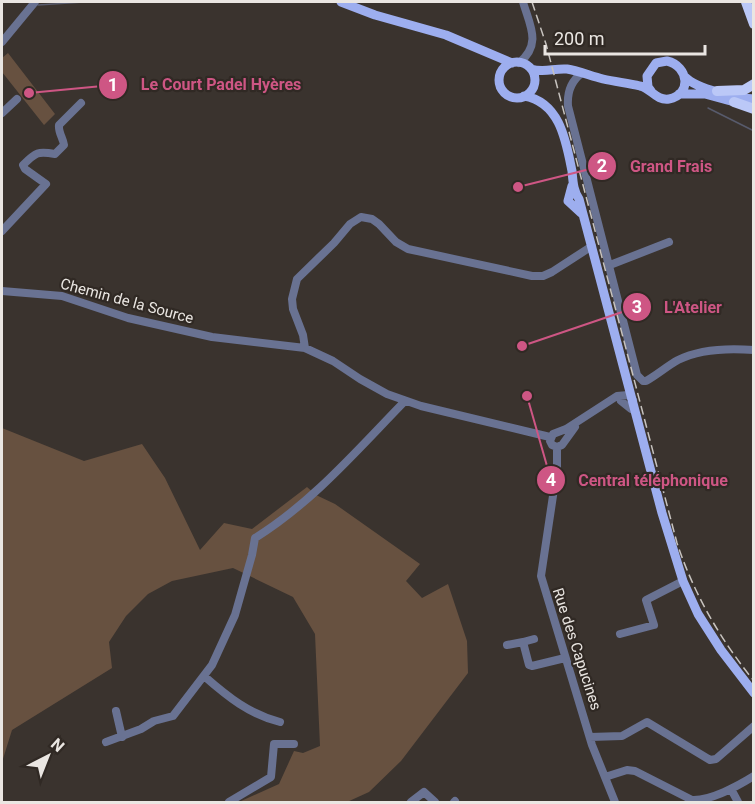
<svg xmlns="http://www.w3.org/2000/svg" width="755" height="804" font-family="Roboto,sans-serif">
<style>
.green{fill:#675140}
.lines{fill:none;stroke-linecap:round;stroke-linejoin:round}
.stream{stroke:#585b6c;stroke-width:1.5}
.minor{stroke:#697292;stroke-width:8}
.major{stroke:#9daeef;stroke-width:9}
.highway{stroke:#bbc8f7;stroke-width:10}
.rail{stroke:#c7c3bf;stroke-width:1.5;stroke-dasharray:9 4.5;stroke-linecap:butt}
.labels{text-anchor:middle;stroke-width:4.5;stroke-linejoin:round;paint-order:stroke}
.street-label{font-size:15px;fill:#eae6e2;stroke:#302924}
.leader{fill:none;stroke:#ce5684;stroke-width:2}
.callout-dot{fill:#ce5684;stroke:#302924;stroke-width:2}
.mark-label{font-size:18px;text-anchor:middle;font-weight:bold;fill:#fff}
.callout-label{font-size:16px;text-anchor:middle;font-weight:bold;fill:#ce5684;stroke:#302924;stroke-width:4.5;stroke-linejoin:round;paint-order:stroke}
</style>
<rect width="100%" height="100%" fill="#3a332e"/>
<path class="green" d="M8,53L55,114L44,125L2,72V58Z
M2,428L84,461L142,444L165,478L200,550L224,523L252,529L307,487L316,495L335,504L420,564L406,581L422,598L448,584L467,641L468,673L401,761L369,792L347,802H239L279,784L294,751L303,753L320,746L315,634L293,597L233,568L172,581L148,594L126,616L109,642L112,668L12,730L2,762Z"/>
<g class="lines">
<path class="stream" d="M38,5L84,2
M708,108L754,131"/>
<path class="minor" d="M2,42L35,2
M519,63C542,44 530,26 523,2
M582,73C571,81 567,92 568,106L637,375L643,381H646C657,375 667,366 678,360C700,349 729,348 754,350
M2,113L17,99
M2,231L46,184L25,169L23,165C36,152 38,151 55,154L64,145C63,138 58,132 59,125L81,103
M610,265L669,242
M2,291L62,296L128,318L212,337L305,348L333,361L360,379L387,394L421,406L550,437
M305,348L303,335L293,309L292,299L297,279L334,243L350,224L361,217L372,219L379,224L396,242L408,249L532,276H543L552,272L592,246
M621,401L631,409
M557,447V469L541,576L592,745L615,802
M557,447L552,445L550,441L553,434L566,429L617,396L628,395L633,400
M557,447L562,445L575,427
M620,634L654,625L646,600L683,581
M534,639L523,642L529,665L532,666L565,658
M507,645L523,642
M204,676C228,697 249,714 280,722
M116,711L122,737
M590,737L622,736L647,722L710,760L716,759L754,726
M106,742L141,729L154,721L173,716L212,665L235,615L252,555L255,538C313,502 358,449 405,401
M605,777L627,770L635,771L692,800C710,801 738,786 754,776
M731,789L738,802
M229,802L271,777L274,744H294
M411,802L424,792L435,802
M454,802L455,801"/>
<path class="major" d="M341,2L375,15L446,35L512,63
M499 80a18 18 0 1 1 36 0a18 18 0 1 1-36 0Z
M531,69C544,73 554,68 567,69C579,71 591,76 603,79C616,82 628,83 640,86C651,88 656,101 669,99C692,95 689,66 667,61L656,63L647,76L648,87L651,91
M685,77C697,89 736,98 754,99
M679,94H705L738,103
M524,96C560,102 566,141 572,171C573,181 573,190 579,199L662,513L683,581L698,614L721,650L754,693
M572,186L568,201L581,213"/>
<path class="highway" d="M746,2L754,24
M717,91L744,90L754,84
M734,102L754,109"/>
<path class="rail" d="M532,2L546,44L677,543C694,594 720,639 754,681"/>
</g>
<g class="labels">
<g class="street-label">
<text transform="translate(127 301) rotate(15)" y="5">Chemin de la Source</text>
<text transform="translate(577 649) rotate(72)" y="5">Rue des Capucines</text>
</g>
</g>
<path class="leader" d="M29 93L113 85M518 187L602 166M522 346L637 307M527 396L551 480"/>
<g class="callout-dot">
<circle cx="29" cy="93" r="6"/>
<circle cx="518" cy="187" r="6"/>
<circle cx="522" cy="346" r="6"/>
<circle cx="527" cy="396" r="6"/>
<circle cx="113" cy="85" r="15"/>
<circle cx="602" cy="166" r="15"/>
<circle cx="637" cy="307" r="15"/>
<circle cx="551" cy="480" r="15"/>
</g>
<g class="mark-label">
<text x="113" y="91">1</text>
<text x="602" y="172">2</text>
<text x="637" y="313">3</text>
<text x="551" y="486">4</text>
</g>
<g class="callout-label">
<text x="221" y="90">Le Court Padel Hyères</text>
<text x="671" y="172">Grand Frais</text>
<text x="693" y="313">L'Atelier</text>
<text x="653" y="486">Central téléphonique</text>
</g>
<rect width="755" height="804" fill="none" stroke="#eae6e2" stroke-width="6"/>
<g transform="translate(48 756) rotate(42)" stroke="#302924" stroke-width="4.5" paint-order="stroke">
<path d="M0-4.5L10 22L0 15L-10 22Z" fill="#eae6e2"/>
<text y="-9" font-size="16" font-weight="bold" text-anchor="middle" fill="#eae6e2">N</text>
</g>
<path d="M545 45v9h160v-9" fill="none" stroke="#eae6e2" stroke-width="3"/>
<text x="554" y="45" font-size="18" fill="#eae6e2" stroke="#302924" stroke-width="4.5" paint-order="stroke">200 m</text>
</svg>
